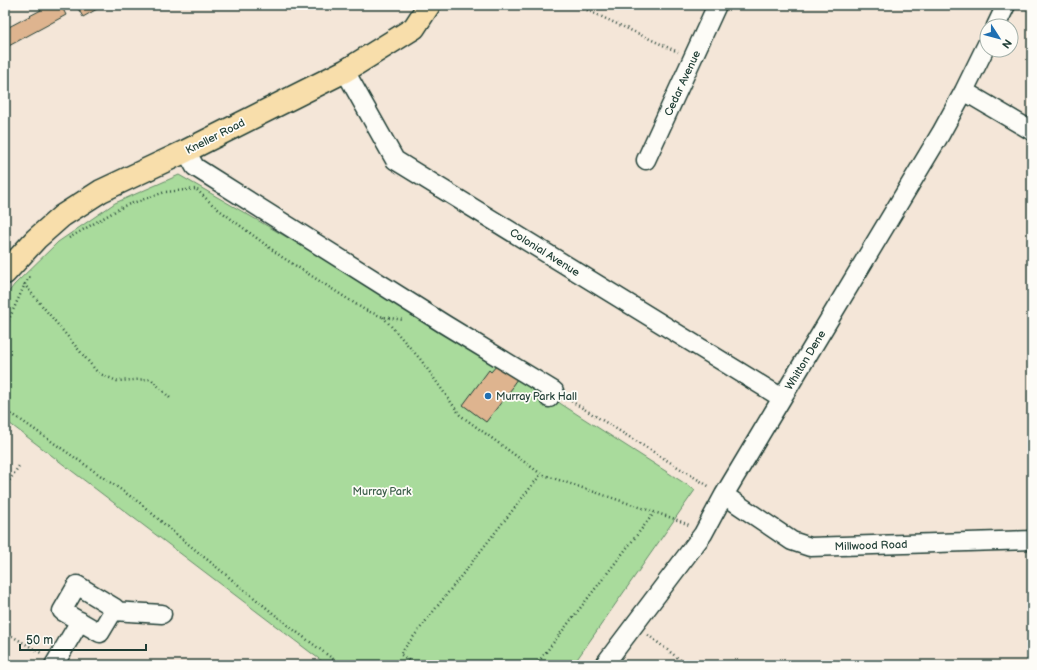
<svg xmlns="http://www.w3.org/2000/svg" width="1037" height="670" font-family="'Balsamiq Sans',sans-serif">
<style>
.green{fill:#a9db9c;stroke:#648c68}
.building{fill:#deb48f;stroke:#1f3d34}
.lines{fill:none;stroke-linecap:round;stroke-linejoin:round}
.minor-casing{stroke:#1f3d34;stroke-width:21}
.major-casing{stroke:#1f3d34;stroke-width:25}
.path{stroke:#1f3d34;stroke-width:2.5;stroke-dasharray:1 3;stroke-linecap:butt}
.minor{stroke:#fdfcf7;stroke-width:18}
.major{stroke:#f8deab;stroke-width:22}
.poi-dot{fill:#1f6fb2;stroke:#fdfcf7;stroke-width:1.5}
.labels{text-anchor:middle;stroke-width:3.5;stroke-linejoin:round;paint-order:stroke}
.street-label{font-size:11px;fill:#1f3d34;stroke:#fdfcf7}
.poi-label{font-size:11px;fill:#1f3d34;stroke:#fdfcf7;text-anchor:start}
.park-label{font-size:11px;fill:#3b5d49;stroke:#fdfcf7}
</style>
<rect width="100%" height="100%" fill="#f4e6d8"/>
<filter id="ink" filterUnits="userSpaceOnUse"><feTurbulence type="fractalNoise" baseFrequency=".025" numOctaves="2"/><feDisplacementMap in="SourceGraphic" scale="8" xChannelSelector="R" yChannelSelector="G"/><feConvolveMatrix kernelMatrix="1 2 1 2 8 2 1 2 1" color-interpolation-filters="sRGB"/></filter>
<g filter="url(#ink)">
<path class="green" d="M179,175L465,340L530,384L695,490L573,665H327L5,420V297L14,285L58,242L115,203Z"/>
<path class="building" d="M42,5H61L66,15L5,48V29L41,10L39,7Z
M76,5H104L83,17Z
M497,365L517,379L512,386L513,387L486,422L463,405L489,370L491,372Z"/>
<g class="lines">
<g class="minor-casing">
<path id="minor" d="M996,26L1006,5
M345,71L395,160L782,398
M964,91L1032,131
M186,151L195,167L444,324L554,391L549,398
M646,160L717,5
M724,495L792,541L810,547L1032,540
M77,585L115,608L100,633L62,611Z
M113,611L162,614
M54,665L80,621
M604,665L703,534L724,495L782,398L941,133L964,91L987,44"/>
</g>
<g class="major-casing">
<path id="major" d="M5,273L36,239L62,216L101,191L186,151L345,71L414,28L429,5"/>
</g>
<path class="path" d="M576,5L678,52
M197,190L214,206L282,257L365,310L383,317L404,320
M69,238L124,206L165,192L196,189
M24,284L98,373L117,381L151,379L170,398
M383,317L421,360L460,415L541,474L675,519L689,525
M5,328L25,284L30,276
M568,399L710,487
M5,409L140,503L171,530L290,627L341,665
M5,487L19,466
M5,632L41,653
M648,635L687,665
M415,665L400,654L541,474
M536,665L654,513"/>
<use href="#minor" class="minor"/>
<use href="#major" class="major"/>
</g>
</g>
<circle class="poi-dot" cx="488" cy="396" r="4"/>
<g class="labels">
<g class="street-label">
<text transform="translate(682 83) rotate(-65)" y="4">Cedar Avenue</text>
<text transform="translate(215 136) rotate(-27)" y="4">Kneller Road</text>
<text transform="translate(545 252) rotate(32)" y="4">Colonial Avenue</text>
<text transform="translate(805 360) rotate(-59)" y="4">Whitton Dene</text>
<text transform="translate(871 545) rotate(-2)" y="4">Millwood Road</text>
</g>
<g class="poi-label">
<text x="496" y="400">Murray Park Hall</text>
</g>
<g class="park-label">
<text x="382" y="495">Murray Park</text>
</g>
</g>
<rect width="1037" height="670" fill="none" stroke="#fdfcf7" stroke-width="20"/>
<rect x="10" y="10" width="1017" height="650" fill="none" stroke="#1f3d34" stroke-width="1.5" filter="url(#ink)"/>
<g transform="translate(999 38) rotate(126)"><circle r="19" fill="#fdfcf7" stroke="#a4b0a9"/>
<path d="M0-3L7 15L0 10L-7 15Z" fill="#1f6fb2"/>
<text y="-6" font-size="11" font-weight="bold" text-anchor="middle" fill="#1f3d34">N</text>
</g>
<path d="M20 644v6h126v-6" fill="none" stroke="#1f3d34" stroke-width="2"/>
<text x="26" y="644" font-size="12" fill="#1f3d34" stroke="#fdfcf7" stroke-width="3" paint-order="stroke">50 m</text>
</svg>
